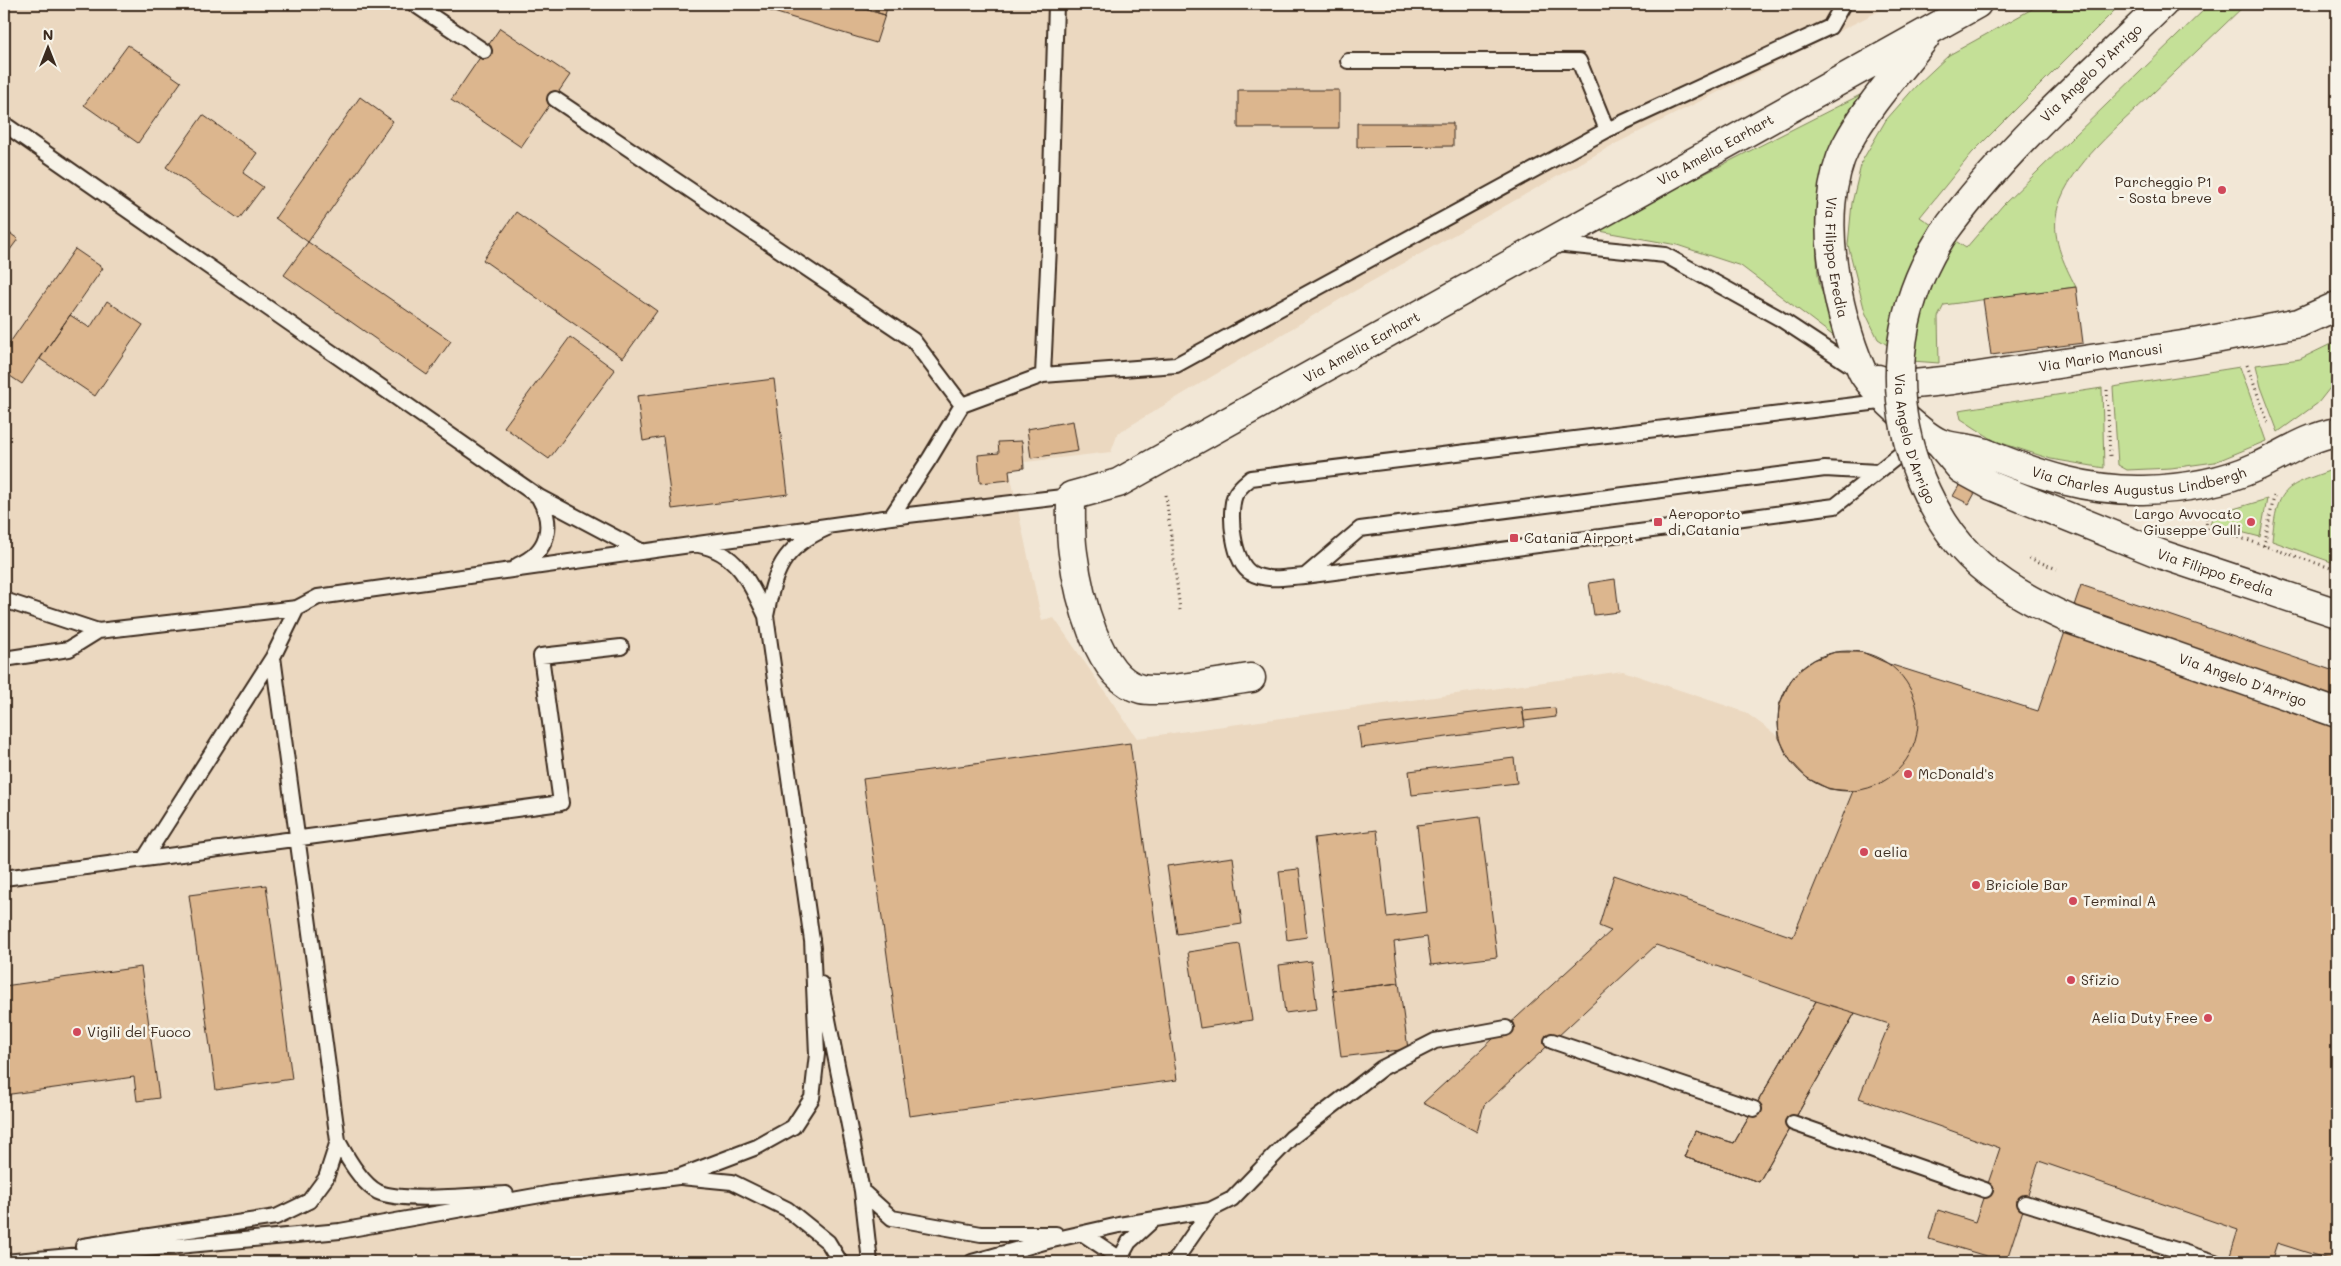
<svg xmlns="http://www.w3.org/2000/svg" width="2341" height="1266" font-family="Mali,sans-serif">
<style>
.built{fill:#ebd8c0}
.green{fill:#c4e097;stroke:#80855a}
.building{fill:#dcb68e;stroke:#3b2a1e}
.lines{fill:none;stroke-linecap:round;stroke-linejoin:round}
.service-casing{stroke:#3b2a1e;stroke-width:18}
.minor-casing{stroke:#3b2a1e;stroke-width:31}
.path{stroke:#3b2a1e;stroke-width:3;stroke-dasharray:1 4;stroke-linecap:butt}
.service{stroke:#f7f3e8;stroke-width:14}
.minor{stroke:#f7f3e8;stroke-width:28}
.minor-bridge-casing{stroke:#3b2a1e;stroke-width:31;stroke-linecap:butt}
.minor-bridge{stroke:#f7f3e8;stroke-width:28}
.poi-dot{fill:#d1495b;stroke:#f7f3e8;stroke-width:2}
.labels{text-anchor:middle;stroke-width:5;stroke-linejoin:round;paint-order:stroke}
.street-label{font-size:14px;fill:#3b2a1e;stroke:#f7f3e8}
.poi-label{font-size:14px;fill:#3b2a1e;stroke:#f7f3e8;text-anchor:start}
</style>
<rect width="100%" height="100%" fill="#f2e7d6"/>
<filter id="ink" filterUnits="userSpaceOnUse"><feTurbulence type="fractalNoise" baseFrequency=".02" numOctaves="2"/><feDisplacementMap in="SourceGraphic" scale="10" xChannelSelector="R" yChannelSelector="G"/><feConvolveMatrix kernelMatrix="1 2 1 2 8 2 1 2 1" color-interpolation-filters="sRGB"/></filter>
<g filter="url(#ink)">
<path class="built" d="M4,4H1893L1611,146L1344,297L1118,433L1111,452L1008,464L1042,621L1054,618L1137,738L1623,671L1745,712L1779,737L1778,721L1779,705L1791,680L1800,670L1814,660L1835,652L1850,651L1862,652L1889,664L2038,711L2081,585L2337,672V1262H4Z"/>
<path class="green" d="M2041,4H2121L1972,153L1920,217L1966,248L2003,205L2210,4H2246C2215,34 2183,64 2152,94C2121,124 2070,165 2058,207C2050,236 2063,262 2076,287L1944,305L1938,317L1939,363L1912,361L1878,339L1865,312L1848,245L1852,203L1862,161L1886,120L1916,86L1949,55Z
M1862,94C1829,145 1814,185 1817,247C1817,260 1817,277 1821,289C1827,307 1837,324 1844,341H1840L1741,266L1677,245L1594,230Z
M2337,341V379L2318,403L2278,432L2261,387L2256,365L2300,359Z
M2240,367L2266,441L2215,462L2171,468L2127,470L2118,465L2113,387Z
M2102,388L2104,468L2051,459L1995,441L1961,419L1959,410Z
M2337,468V564L2272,541C2277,483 2287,487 2337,468Z
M2267,499L2260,537L2210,524L2213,515Z"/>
<path class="building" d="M747,4H848L885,15L876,43Z
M848,4H888L885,15Z
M500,28L570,75L521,147L451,100Z
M128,45L181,82L138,143L84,105Z
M1238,90H1339V128H1238Z
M360,97L393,121L308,242L275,218Z
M203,115L257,153L243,173L263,187L239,219L166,167Z
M1357,123H1453V146L1357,147Z
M516,212L657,311L623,358L483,260Z
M4,229L18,239L4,258Z
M308,242L451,341L427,375L284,275Z
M75,249L103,268L22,384L4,372V351Z
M2076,287L2083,343L1991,355L1983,299Z
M107,301L143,325L95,396L40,359L70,315L90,328Z
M570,337L615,370L549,459L504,427Z
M774,379L788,494L672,509L663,437L643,441L637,396Z
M1073,421L1078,451L1031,458L1027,429Z
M1022,441L1024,468L1009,470L1010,480L980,483L978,455L999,453L998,442Z
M1960,484L1975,493L1969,504L1953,496Z
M1615,579L1619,612L1594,615L1589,583Z
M2081,585L2337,672V1262L2277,1243L2271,1262H2228L2238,1230L2039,1161L2006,1262L1929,1239L1938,1210L1975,1222L2000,1148L1859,1098L1889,1024L1855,1013L1759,1182L1684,1157L1695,1131L1734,1143L1816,1001L1656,945L1484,1105L1477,1132L1423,1103L1611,931L1599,926L1614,875L1793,937L1853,791L1829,789L1807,778L1790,760L1779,738L1778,721L1779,705L1791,680L1800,670L1814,660L1835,652H1862L1889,664L2038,711Z
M1778 721a70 70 0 1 1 140 0a70 70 0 1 1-140 0Z
M1522,707L1525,727L1361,748L1358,727Z
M1555,708L1556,717L1524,721L1523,711Z
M1130,743L1177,1080L909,1116L863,779Z
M1514,758L1517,783L1412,795L1409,771Z
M1480,817L1497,957L1431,965L1427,937L1394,942L1399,983L1333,991L1314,838L1377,830L1387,917L1427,912L1417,825Z
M1233,857L1242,924L1177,934L1167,866Z
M1299,869L1307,937L1287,940L1279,871Z
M266,885L292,1079L216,1090L189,895Z
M1240,944L1252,1020L1200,1028L1188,952Z
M1311,961L1317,1009L1285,1013L1279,965Z
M141,967L159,1098L137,1101L134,1077L4,1095V986Z
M1399,983L1408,1049L1341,1057L1333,991Z
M1816,1001L1855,1013L1759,1182L1684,1157L1695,1131L1734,1143Z"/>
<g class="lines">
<g class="service-casing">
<path id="service" d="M414,4L484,51
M1348,61H1579L1607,130
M555,99L913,340L962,405
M4,124L539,497L641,551
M1555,244L1665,255L1779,318L1858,370
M1043,375L1176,365L1607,130L1830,27L1843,4
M1888,401L1251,478C1245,483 1239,487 1235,495C1228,512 1233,563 1251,573C1267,582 1287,577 1304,576L1835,506L1913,444
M891,517L1071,496
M699,545C738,552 751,585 766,616L813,948
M518,565C548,552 555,526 539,498
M1305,576L1360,529L1825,469L1877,472
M4,600L98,631
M766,616C775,571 781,548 827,528
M273,657L338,1141C346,1156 362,1184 378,1192C402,1203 476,1195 506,1194
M4,659L69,649L98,631L297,608
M144,859L273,657L297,608L318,597L891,517L930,458L962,405L1043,375L1049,246L1056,4
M4,878L561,803L541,656L621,647
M821,984L862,1191L870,1262
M1552,1041L1754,1109
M1793,1123L1985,1190
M681,1177L732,1182L787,1209L828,1242L840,1262
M862,1191L892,1218L981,1234H1056
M2025,1203L2215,1262
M1078,1234H1083L1125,1262
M83,1246L276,1217L309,1201L326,1178L338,1141
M5,1262L340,1231L552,1193L678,1177L757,1147L793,1127L812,1098L817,1054L812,939
M972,1262L1048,1241L1119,1225L1210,1210L1232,1199L1291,1138L1382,1068L1435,1041L1506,1028
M1118,1262L1129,1242L1153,1220
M1174,1262L1210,1210"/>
</g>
<g class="minor-casing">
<g id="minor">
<path id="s1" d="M1925,38C1898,72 1866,107 1846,146C1829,180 1828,226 1833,264C1837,297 1848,340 1862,371C1870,388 1923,436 1940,443C1955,449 1973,447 1988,454C2039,475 2087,491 2143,490C2181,489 2221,483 2256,467C2283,455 2307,437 2337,432"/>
<path id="s2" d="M1943,234C2005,148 2087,78 2163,4"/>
<path id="s3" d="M1878,379L1895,386L1953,380L2189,344L2299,323L2337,306"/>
<path id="s4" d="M1939,443L1961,469L1992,486L2163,555L2337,613"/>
<path id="s5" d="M2069,619L2337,713"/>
<path id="s6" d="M1251,678C1225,681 1164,694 1141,689C1097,679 1078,592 1073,553C1070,534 1071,515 1071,496L1118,483L1977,4"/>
</g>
</g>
<path class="path" d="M2247,365L2268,423
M2107,390L2110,456
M1166,495L1180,610
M2206,518L2207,530H2217L2337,570
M2264,546L2274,496
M2029,558L2057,569"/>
<use href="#service" class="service"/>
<use href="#minor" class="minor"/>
<g class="minor-bridge-casing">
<g id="minor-bridge">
<path id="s7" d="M1943,234C1894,310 1887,397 1921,480C1933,508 1949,535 1970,556C1998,584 2034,603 2069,619"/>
</g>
</g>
<use href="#minor-bridge" class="minor-bridge"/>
</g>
</g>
<g class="poi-dot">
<circle cx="2222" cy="190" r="5"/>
<rect x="1653" y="517" width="10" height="10" rx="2.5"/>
<circle cx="2251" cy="522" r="5"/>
<rect x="1509" y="533" width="10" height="10" rx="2.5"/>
<circle cx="1908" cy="774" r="5"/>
<circle cx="1864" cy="852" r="5"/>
<circle cx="1976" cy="885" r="5"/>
<circle cx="2073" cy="901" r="5"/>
<circle cx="2071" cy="980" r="5"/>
<circle cx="2208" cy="1018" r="5"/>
<circle cx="77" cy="1032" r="5"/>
</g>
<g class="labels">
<g class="street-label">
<text dy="5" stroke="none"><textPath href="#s2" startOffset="219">Via Angelo D'Arrigo</textPath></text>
<text dy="5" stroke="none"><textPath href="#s6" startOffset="1060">Via Amelia Earhart</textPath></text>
<text dy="5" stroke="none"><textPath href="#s1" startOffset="248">Via Filippo Eredia</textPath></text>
<text dy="5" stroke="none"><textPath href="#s6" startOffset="655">Via Amelia Earhart</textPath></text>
<text dy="5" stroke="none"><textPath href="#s3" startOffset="226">Via Mario Mancusi</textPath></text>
<text dy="5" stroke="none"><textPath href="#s7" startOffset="215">Via Angelo D'Arrigo</textPath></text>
<text dy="5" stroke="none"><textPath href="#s1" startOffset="678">Via Charles Augustus Lindbergh</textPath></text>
<text dy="5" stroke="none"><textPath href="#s4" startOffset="309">Via Filippo Eredia</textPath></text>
<text dy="5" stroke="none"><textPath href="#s5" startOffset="184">Via Angelo D'Arrigo</textPath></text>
</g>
<g class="poi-label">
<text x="2212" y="187" text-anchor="end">Parcheggio P1<tspan x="2212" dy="16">- Sosta breve</tspan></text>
<text x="1668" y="519">Aeroporto<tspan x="1668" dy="16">di Catania</tspan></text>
<text x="2241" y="519" text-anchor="end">Largo Avvocato<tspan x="2241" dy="16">Giuseppe Gulli</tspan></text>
<text x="1524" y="543">Catania Airport</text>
<text x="1918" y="779">McDonald's</text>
<text x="1874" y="857">aelia</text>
<text x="1986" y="890">Briciole Bar</text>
<text x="2083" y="906">Terminal A</text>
<text x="2081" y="985">Sfizio</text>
<text x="2198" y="1023" text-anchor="end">Aelia Duty Free</text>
<text x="87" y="1037">Vigili del Fuoco</text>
</g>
</g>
<rect width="2341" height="1266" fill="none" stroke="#f7f3e8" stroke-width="20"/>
<rect x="10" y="10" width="2321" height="1246" fill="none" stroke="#3b2a1e" stroke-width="2" filter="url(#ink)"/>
<g transform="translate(48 48)" stroke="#f7f3e8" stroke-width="4" paint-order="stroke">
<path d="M0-4L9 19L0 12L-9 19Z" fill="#3b2a1e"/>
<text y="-8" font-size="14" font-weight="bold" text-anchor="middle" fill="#3b2a1e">N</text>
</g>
</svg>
